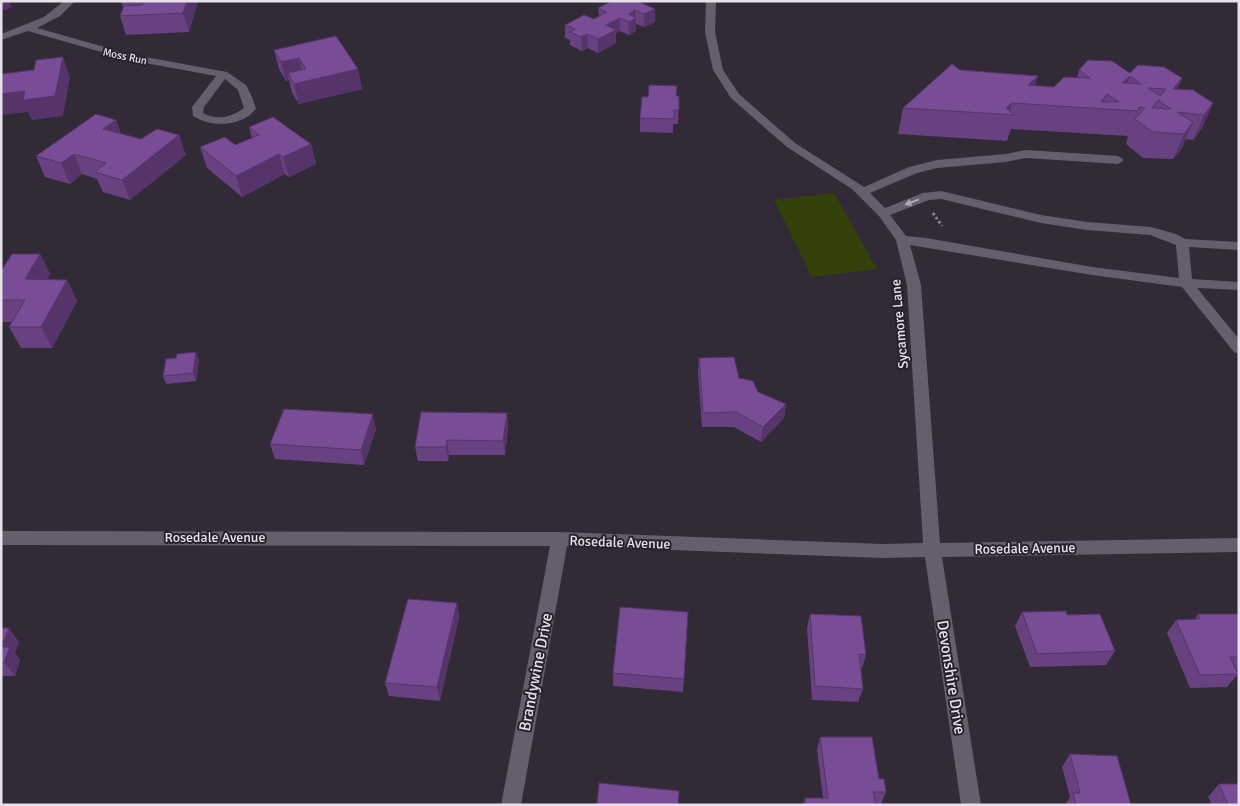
<svg xmlns="http://www.w3.org/2000/svg" width="1240" height="806" font-family="Signika,sans-serif">
<style>
.green{fill:#35410a}
.lines{fill:none;stroke-linecap:round;stroke-linejoin:round}
.path{stroke:#8a848f;stroke-width:3;stroke-dasharray:2.5 2.5;stroke-linecap:butt}
.minor{fill:#665e6d;fill-rule:evenodd}
.wall{fill:#684181}
.shaded-wall{fill:#553569}
.building{fill:#794c96;stroke:#553569;fill-rule:evenodd}
.oneway{fill:#aca6b2}
.labels{text-anchor:middle;stroke-width:4;stroke-linejoin:round;paint-order:stroke}
.far-street-label{font-size:11px;fill:#e6e1ea;stroke:#28212d}
.street-label{font-size:14px;fill:#e6e1ea;stroke:#28212d}
.near-street-label{font-size:16px;fill:#e6e1ea;stroke:#28212d}
</style>
<rect width="100%" height="100%" fill="#322a37"/>
<path class="green" d="M834,193L877,269L812,277L774,200Z"/>
<g class="lines">
<path class="path" d="M933,213L942,226"/>
<path class="minor" d="M64,1H75L60,16L37,28L129,54L227,72L246,85L252,97L256,109C241,127 212,128 193,116L192,107L216,76L129,60L28,31L1,40V34L44,17ZM225,79L238,90L244,108C232,117 217,121 203,113L204,107Z
M706,1H716L715,32L723,70L739,94L795,143L864,187L909,167L937,160L1006,154L1026,150L1118,156L1124,160L1118,164L1026,158L1006,162L937,168L917,173L870,193L885,208L923,193L941,191L1041,215L1087,222L1151,227L1176,234L1185,239L1239,242V250L1189,247L1192,279L1239,282V290L1197,288L1239,339V354L1234,352L1182,287L1092,275L910,245L921,285L940,543L1239,538V552L942,557L981,805H961L925,557L883,558L567,546L521,805H501L550,546L1,545V531L560,532L883,544L923,543L907,285L896,240L879,216L852,189L787,147L731,98L713,70L705,32ZM941,199L1041,223L1087,230L1150,235L1176,245L1179,278L1092,267L926,238L906,236L890,215L929,200Z"/>
</g>
<path class="wall" d="M121,1H198L189,32L126,35L120,16L123,7Z
M598,8L655,9V22L644,27L636,24V31L629,35L620,31L616,33V43L598,53L588,48L582,51L570,45V40L565,38V25L594,19L599,17Z
M274,50L358,69L362,89L299,104L292,93L289,80L286,81L279,69Z
M960,70L1035,86L1054,87L1077,78L1079,70L1130,73L1182,78L1177,89L1213,103L1202,128L1193,140L1185,139L1182,148L1173,159L1143,158L1126,144L1128,136L1011,129L1007,141L898,134L903,108Z
M676,96H679L678,124H673V133L640,132V118Z
M116,120L121,134L186,155L130,200L103,192L97,179L82,174L70,184L45,177L36,156Z
M249,127L311,144L316,164L289,177L285,174L242,197L207,168L200,147L235,145L252,138Z
M40,254L50,274L47,280H67L77,301L52,348H21L9,327L12,322H1V271Z
M699,358L739,378L758,392L786,404L784,418L761,442L734,427H702L698,373Z
M199,360L196,381L166,384L163,376Z
M507,413L508,427L505,455H449L448,461H418L415,447Z
M376,429L364,465L275,459L270,444Z
M457,603L459,617L440,701L389,696L385,683Z
M1022,612L1067,615L1115,651L1106,665L1030,667L1015,626Z
M810,614L866,655L862,668H861L863,689L858,702L812,700L807,628Z
M1198,614H1239V670H1236L1238,674L1227,687L1190,688L1167,633L1176,620L1195,619Z
M1,628L19,642L15,653L20,660L15,676H2L1,677Z
M613,673L684,679L683,692L613,686Z
M820,737L879,779L886,792L881,804H876V805H803L805,798H823L817,750Z
M1070,754L1131,805H1065L1070,797L1062,767Z
M1219,784L1239,805H1212L1208,797Z"/>
<path class="shaded-wall" d="M1,1H9L12,7L1,11Z
M187,1H198L189,32L183,13Z
M655,9V22L644,27V14Z
M635,10V18H636V31L629,35L628,14Z
M620,18V31L616,33V43L598,53V39L606,25Z
M587,34L588,48L582,51L581,37Z
M63,57L70,77L63,116L32,120L28,112L1,115V94Z
M299,58L304,77L288,73L289,80L286,81L281,62Z
M358,69L362,89L299,104L294,84Z
M1038,76L1030,101L1028,85Z
M1130,76L1121,101L1122,83Z
M1182,78L1172,103L1173,89Z
M1107,94L1101,109V102Z
M1012,103L1009,115L1006,108Z
M1213,103L1202,128L1193,140L1204,115Z
M116,120L123,140L103,129Z
M1193,122L1182,148L1173,159L1184,134Z
M179,135L186,155L130,200L122,180Z
M311,144L316,164L289,177L283,157Z
M74,154L82,174L70,184L61,163Z
M279,154L285,174L242,197L236,176Z
M40,254L50,274L36,300L25,279Z
M67,280L77,301L52,348L41,327Z
M196,352L199,360L196,381L193,373Z
M786,404L784,418L761,442L763,427Z
M507,413L508,427L505,455L503,441Z
M373,414L376,429L364,465L361,450Z
M447,440L449,455L448,461L446,447Z
M457,603L459,617L440,701L437,687Z
M9,628L19,642L15,653L20,660L15,676L4,662L1,647Z"/>
<path class="building" d="M144,1H187L183,13L120,16L124,6L142,5Z
M612,1H637L655,9L644,14L635,10L628,14L636,18L629,22L620,18L606,25L616,30L598,39L587,34L581,37L570,32L575,29L565,25L584,15L594,19L607,12L598,8Z
M336,36L358,69L294,84L288,73L306,69L299,58L281,62L274,50Z
M63,57L55,96L23,100L25,91L1,94V74L34,70L36,60Z
M1088,60L1112,61L1130,73L1138,65L1164,67L1182,78L1173,89L1193,90L1213,103L1204,115L1177,112L1193,122L1184,134L1153,132L1135,119L1145,108L1139,107L1138,111L1012,103L1006,108L1015,115L903,108L952,64L960,70L1038,76L1028,85L1054,87L1064,77L1090,78L1079,70ZM1130,76L1141,84L1122,83ZM1148,88L1166,89L1160,96ZM1107,94L1119,102H1101ZM1158,100L1171,109L1152,108Z
M649,85L677,86L676,96H679V110H674V119L640,118L642,97H648Z
M96,114L116,120L103,129L141,139L157,129L179,135L122,180L95,172L106,163L74,154L61,163L36,156Z
M273,117L311,144L283,157L279,154L236,176L200,147L225,137L235,145L259,135L249,127Z
M12,254H40L25,279L67,280L41,327H9L25,300H1V271Z
M196,352L193,373L163,376L166,359L176,358L177,354Z
M734,357L739,378L753,381L758,392L786,404L763,427L736,412L703,413L699,358Z
M284,409L373,414L361,450L270,444Z
M421,412L507,413L503,441L447,440L446,447H415Z
M408,599L457,603L437,687L385,683Z
M620,607L688,612L684,679L613,673Z
M1066,611L1067,615L1100,614L1115,651L1037,654L1022,612Z
M810,614L861,616L866,655L859,654L863,689L815,686Z
M1198,614H1239V657H1230L1238,674L1200,675L1176,620L1200,619Z
M1,628H9L1,647H10L4,662H1Z
M820,737H872L879,779H884L886,792H873L876,805H806L805,798H828Z
M1070,754L1117,756L1131,805H1076L1073,793H1080Z
M599,783L679,791L678,805H597Z
M1219,784H1239V805H1228Z"/>
<defs><path id="oneway-solid" d="M-6-.8H1V-3.2L6.5 0L1 3.2V.8H-6Z" transform="scale(1.25)"/></defs>
<use class="oneway" href="#oneway-solid" transform="translate(912 202) rotate(159)"/>
<g class="labels">
<g class="far-street-label">
<text transform="translate(125 56) rotate(12)" y="4">Moss Run</text>
</g>
<g class="street-label">
<text transform="translate(899 324) rotate(-95)" y="5">Sycamore Lane</text>
<text x="215" y="542">Rosedale Avenue</text>
<text transform="translate(620 542) rotate(2)" y="5">Rosedale Avenue</text>
<text transform="translate(1025 548) rotate(-1)" y="5">Rosedale Avenue</text>
</g>
<g class="near-street-label">
<text transform="translate(535 672) rotate(-79)" y="6">Brandywine Drive</text>
<text transform="translate(952 677) rotate(81)" y="6">Devonshire Drive</text>
</g>
</g>
<rect width="1240" height="806" fill="none" stroke="#e6e1ea" stroke-width="5"/>
</svg>
